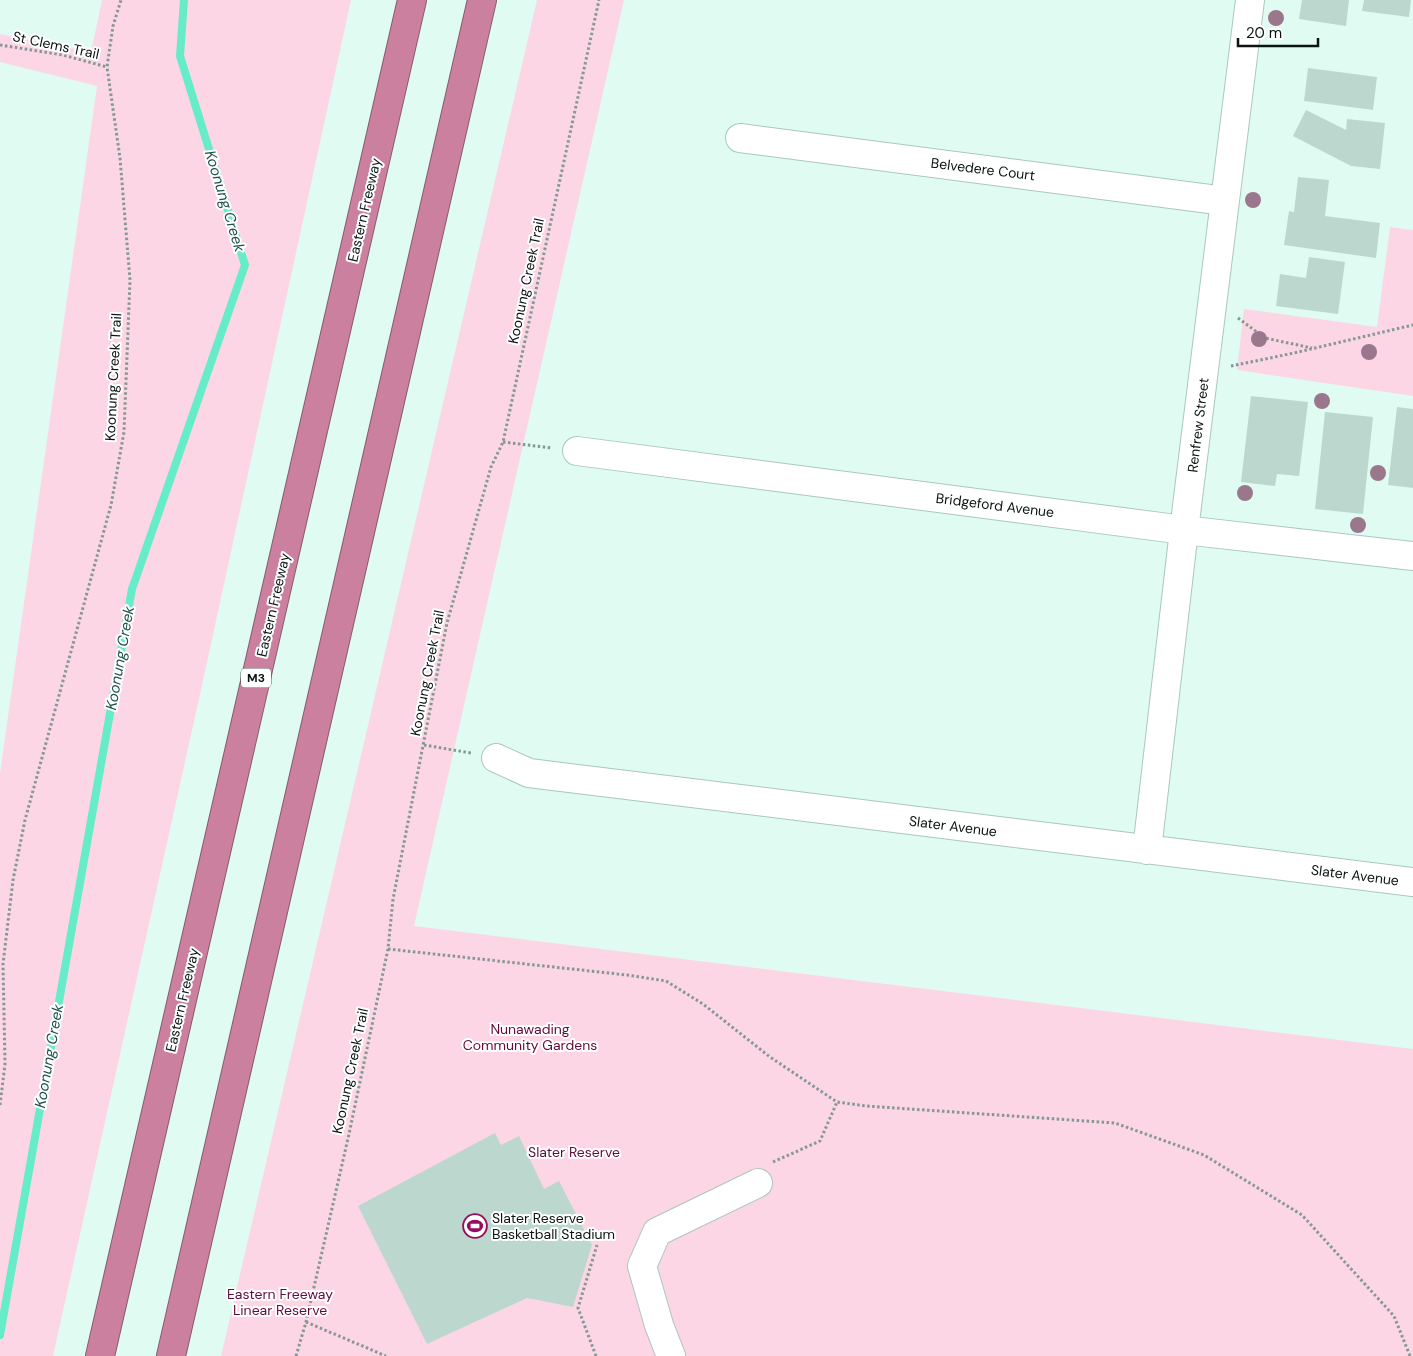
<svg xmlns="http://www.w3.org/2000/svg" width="1413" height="1356" font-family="'DM Sans',sans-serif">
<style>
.green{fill:#fcd6e4}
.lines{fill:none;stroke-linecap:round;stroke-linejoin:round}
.stream{stroke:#66ecc9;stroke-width:8}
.building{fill:#bcd8ce}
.minor-casing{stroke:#abc7bd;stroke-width:30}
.highway-casing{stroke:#875a6d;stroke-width:30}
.path{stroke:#859992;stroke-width:3;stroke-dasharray:2.5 2.5;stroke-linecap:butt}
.minor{stroke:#fff;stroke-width:28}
.highway{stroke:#cb809f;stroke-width:28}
.tree{fill:#9b778d}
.labels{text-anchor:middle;stroke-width:4;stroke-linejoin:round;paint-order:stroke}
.shield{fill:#fff;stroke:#545a58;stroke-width:1}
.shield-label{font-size:12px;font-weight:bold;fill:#0a1411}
.street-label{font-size:14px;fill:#0a1411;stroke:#fff}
.park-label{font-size:14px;fill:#620a3b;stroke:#fff}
.poi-label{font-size:14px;fill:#0a1411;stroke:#fff;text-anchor:start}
.water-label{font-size:15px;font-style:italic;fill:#1a5244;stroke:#fff}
</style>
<rect width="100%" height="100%" fill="#e0fcf2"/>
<path class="green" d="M102,0H351L199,699L53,1356H0V773L97,86L0,62V34L91,52Z
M537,0H624L414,926L1413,1049V1356H221Z
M1390,227L1413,230V396L1237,370L1244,309L1377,327Z"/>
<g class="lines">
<path class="stream" d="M0,1335L132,589L245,265L180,56L184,0"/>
</g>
<path class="building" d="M1302,0H1349L1346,26L1299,19Z
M1364,0H1411L1409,17L1362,11Z
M1308,68L1377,77L1373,110L1304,101Z
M1306,110L1346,130L1347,119L1385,123L1380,169L1351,166L1293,136Z
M1298,177L1329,180L1325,216L1380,223L1376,258L1284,245L1289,211L1294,212Z
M1309,257L1345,262L1338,314L1276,306L1280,274L1306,278Z
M1251,396L1308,402L1299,476L1277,474L1275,486L1241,482Z
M1397,407L1413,409V488L1388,485Z
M1325,412L1373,417L1363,514L1315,509Z
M495,1133L501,1145L519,1136L544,1189L559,1181L592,1245L573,1307L527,1298L427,1344L358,1206Z"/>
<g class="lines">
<g class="minor-casing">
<path id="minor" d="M740,138L1225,201
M577,451L1184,530L1413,556
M496,758L529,773L1413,882
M1147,850L1184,530L1250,0
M671,1356L659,1325L642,1266L657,1232L758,1183"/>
</g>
<g class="highway-casing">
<path id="highway" d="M100,1356L412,0
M171,1356L482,0"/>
</g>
<path class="path" d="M0,45L63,55L107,67
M1238,318L1265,338L1312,348
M1231,366L1294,353L1413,325
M503,442L552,448
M424,745L471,753
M388,949L627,975L666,981L703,1004L770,1057L837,1102L866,1106L1115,1123L1204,1155L1302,1215L1394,1316L1410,1356
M0,1105L5,1064L3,964L13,880L25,820L111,505L124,432L130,280L120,158L107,67L113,26L121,0
M773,1162L820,1141L837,1102
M306,1322L386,1356
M296,1356L306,1322L349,1134L388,949L393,899L447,623L491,467L503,442L599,0
M596,1356L578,1308L597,1245"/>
<use href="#minor" class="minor"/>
<use href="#highway" class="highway"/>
</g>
<g class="tree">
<circle cx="1276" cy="18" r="8"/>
<circle cx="1253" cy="200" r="8"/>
<circle cx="1259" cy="339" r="8"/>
<circle cx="1369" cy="352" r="8"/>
<circle cx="1322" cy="401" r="8"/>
<circle cx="1378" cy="473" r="8"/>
<circle cx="1245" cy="493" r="8"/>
<circle cx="1358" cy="525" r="8"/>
</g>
<defs>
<g id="stadium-ring" transform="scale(1.25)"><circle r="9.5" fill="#fff" stroke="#990b5d" stroke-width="1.5"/><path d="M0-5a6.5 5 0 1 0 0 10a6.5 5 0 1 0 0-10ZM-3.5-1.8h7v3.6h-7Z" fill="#990b5d"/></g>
</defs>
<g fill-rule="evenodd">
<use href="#stadium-ring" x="475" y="1226"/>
</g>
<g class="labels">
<rect class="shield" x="241" y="668.5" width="30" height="19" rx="4"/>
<g class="shield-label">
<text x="256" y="682">M3</text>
</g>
<g class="street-label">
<text transform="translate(56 45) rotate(12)" y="5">St Clems Trail</text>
<text transform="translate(983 169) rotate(7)" y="5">Belvedere Court</text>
<text transform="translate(364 210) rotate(-77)" y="5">Eastern Freeway</text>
<text transform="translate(526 281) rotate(-78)" y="5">Koonung Creek Trail</text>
<text transform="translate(113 377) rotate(-87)" y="5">Koonung Creek Trail</text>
<text transform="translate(1198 425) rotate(-83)" y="5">Renfrew Street</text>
<text transform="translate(995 505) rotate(7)" y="5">Bridgeford Avenue</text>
<text transform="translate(273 605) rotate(-77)" y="5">Eastern Freeway</text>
<text transform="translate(427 673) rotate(-79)" y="5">Koonung Creek Trail</text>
<text transform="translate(953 826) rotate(7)" y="5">Slater Avenue</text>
<text transform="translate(1355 875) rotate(7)" y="5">Slater Avenue</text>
<text transform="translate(182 1000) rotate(-77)" y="5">Eastern Freeway</text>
<text transform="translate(350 1071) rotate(-78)" y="5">Koonung Creek Trail</text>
</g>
<g class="park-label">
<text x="530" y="1034">Nunawading<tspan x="530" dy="16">Community Gardens</tspan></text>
<text x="574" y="1157">Slater Reserve</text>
<text x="280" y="1299">Eastern Freeway<tspan x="280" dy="16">Linear Reserve</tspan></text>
</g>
<g class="poi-label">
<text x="492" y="1223">Slater Reserve<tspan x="492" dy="16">Basketball Stadium</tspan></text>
</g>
<g class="water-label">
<text transform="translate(225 201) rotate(73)" y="5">Koonung Creek</text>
<text transform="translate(120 658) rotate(-80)" y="5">Koonung Creek</text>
<text transform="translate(49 1056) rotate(-80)" y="5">Koonung Creek</text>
</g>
</g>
<path d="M1238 38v8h80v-8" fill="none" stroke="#0a1411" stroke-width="2.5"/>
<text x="1246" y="38" font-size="15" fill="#0a1411" stroke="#ffffff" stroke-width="4" paint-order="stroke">20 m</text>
</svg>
